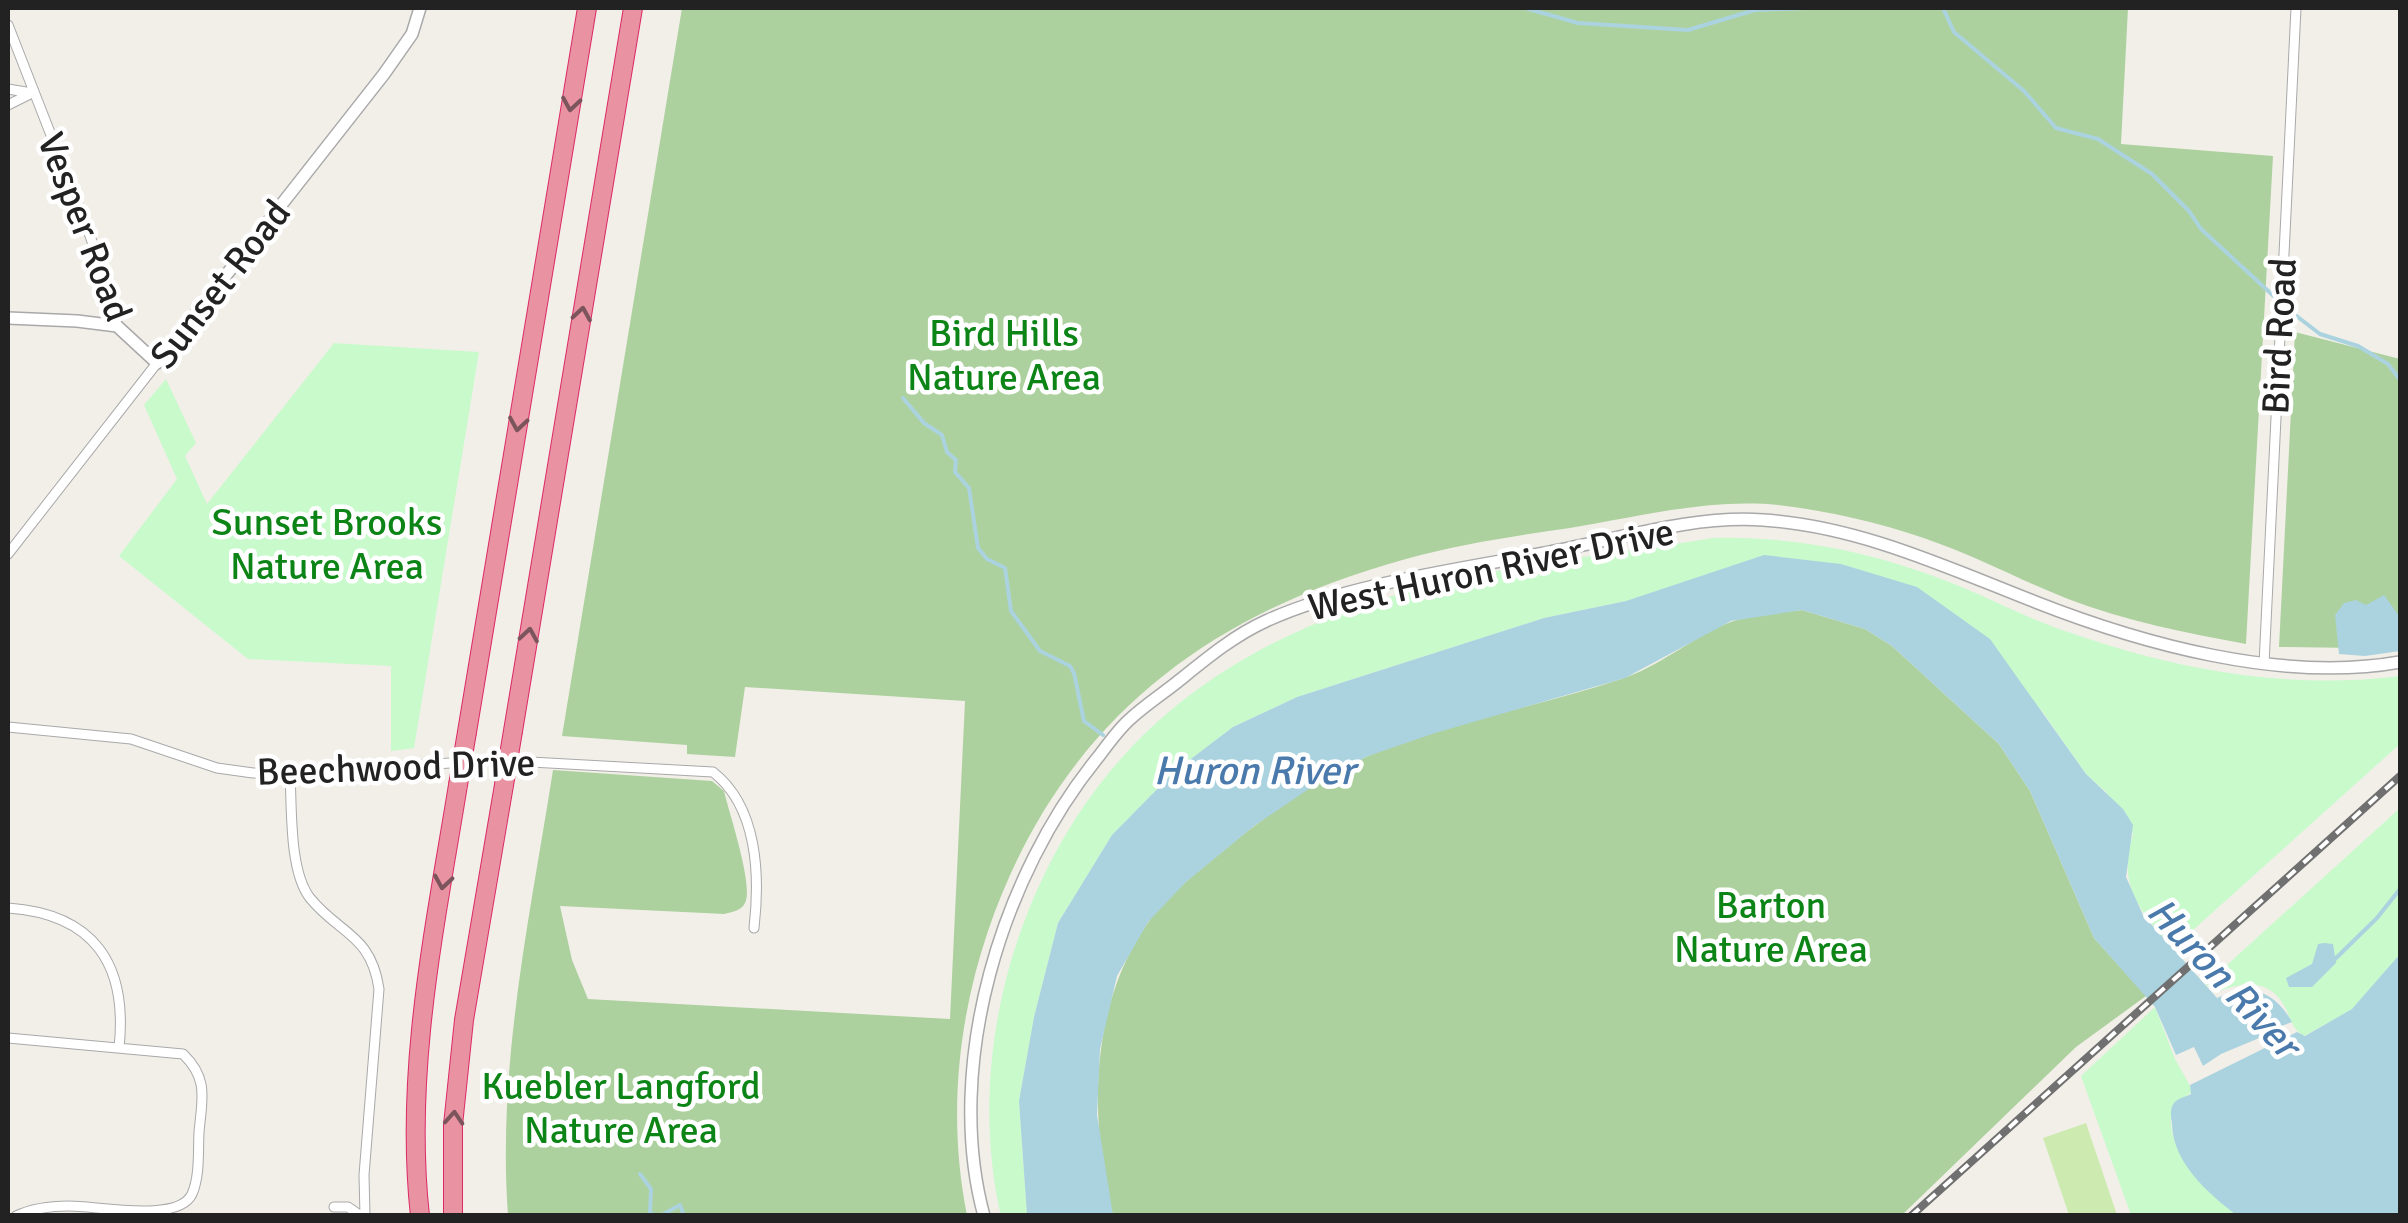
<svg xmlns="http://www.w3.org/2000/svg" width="2408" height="1223" font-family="Signika,sans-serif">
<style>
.grass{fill:#cdebb0}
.forest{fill:#add19e}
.park{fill:#c8facc}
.water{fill:#aad3df}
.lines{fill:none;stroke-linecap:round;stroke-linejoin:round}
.stream{stroke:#aad3df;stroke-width:4}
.minor-casing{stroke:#a9a9a9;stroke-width:11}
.tertiary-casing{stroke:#a9a9a9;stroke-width:14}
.motorway-casing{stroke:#dc2a67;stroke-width:20}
.minor{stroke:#fff;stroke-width:9}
.tertiary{stroke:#fff;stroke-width:11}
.motorway{stroke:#e892a2;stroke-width:18}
.rail-casing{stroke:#707070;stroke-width:8}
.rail{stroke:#fff;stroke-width:4;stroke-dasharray:11;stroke-linecap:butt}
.motorway-bridge-casing{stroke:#dc2a67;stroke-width:20;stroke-linecap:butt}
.motorway-bridge{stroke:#e892a2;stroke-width:18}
.oneway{stroke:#7b545c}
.labels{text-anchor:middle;stroke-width:9;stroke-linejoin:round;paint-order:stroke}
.street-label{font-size:38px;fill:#222;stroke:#fff}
.park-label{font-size:38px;fill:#0c8416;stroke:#fff}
.water-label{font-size:40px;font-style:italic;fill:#4a7aab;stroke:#fff}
</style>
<rect width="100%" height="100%" fill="#f2efe9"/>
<path class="grass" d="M2086,1123L2117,1215H2069L2043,1138Z"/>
<path class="forest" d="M682,8H2128L2121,144L2273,156L2246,644C2187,633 2125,621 2068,599C2025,582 1983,560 1940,544C1890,525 1831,511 1778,505C1709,498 1637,517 1570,528C1515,536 1460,544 1406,559C1202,615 1058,727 988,931C957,1022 948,1121 967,1215H508C497,1065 530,917 553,770L712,781L724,791C729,813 754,886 745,903C741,911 732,912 724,914L560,906L572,960L588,999L950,1019L965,701L745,687L735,757L687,754V745L562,736Z
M2295,332L2400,359V644L2356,648L2279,647Z
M1802,610L1865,629L1892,646L1999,744L2030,791L2094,938L2146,996L2076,1047L1902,1215L1113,1216C1089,1120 1089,1008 1147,924C1167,894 1201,870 1229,846C1271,812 1318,778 1368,756C1449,721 1538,707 1621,679C1659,667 1691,638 1728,623C1750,614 1779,613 1802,610Z"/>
<path class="park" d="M334,343L479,352L414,748L391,751V666L248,659L119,556L177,479L144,405L166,379L196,443L185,456L207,504Z
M1713,538C1793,536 1869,551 1944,580C1987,596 2027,619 2071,633C2177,670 2288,690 2400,676V744L2173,948C2141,913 2116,885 2133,834L2106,792L2086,774L2042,711L1917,587L1626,601L1544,618L1297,697L1233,727L1175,771L1112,835L1058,923L1034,1017L1019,1101L1027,1215L1001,1216C979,1121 989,1016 1023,925C1095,731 1241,633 1436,584C1525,562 1622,553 1713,538Z
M2400,808V954L2353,1009L2304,1036C2293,1030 2291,1020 2286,1009C2270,977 2242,982 2214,993L2206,984Z
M2155,1007L2175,1059L2193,1091L2172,1107C2164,1154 2203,1187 2236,1215H2131L2081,1076Z"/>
<path class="water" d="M1764,555L1841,564L1917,587L1990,639L2086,774L2123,809L2133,825L2126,877L2143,915L2217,998C2250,983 2274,990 2292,1022L2264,1033V1036L2221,1054L2203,1066L2194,1047L2176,1055L2155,1007L2094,938L2030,791L1999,744L1892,646L1865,629L1802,610L1731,621L1625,678L1435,733L1368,756L1319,782L1254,826L1186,882L1148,922L1117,976L1100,1049L1097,1115L1113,1215H1027L1019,1101L1034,1017L1058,923L1112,835L1175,771L1233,727L1297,697L1544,618L1626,601Z
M2384,595L2400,617V651L2365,656L2339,654L2335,615L2344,603L2356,600L2366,605Z
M2324,943L2333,944L2336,963L2312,987H2289L2286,978L2312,964L2318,944Z
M2400,954V1215H2236C2207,1192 2173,1163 2172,1124C2171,1117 2169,1107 2176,1101C2181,1097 2186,1097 2191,1094L2190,1085L2297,1032L2305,1036L2352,1009Z"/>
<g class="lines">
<path class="stream" d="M1525,8L1578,23L1688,30L1755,10L1809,8
M1943,8L1954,32L2024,91L2056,128L2098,139L2152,174L2189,211L2201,229L2290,311L2320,334L2358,346L2388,364L2400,380
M903,398L924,423L942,435L947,452L956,460L955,472L969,488L978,548L987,559L1005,568L1011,611L1040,651L1070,666L1074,673L1084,721L1103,735
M2332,962L2377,918L2400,889
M640,1174L651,1189L650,1213L658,1216
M660,1216L680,1205L684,1216"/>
<g class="minor-casing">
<path id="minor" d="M8,25L88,230L111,297L117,326
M8,89L32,93
M8,105L32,93
M8,554L157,363
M2264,664L2296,8
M8,727L131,739L217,768L253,773L290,774L494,760L713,772C758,807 760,876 754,928
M290,774C292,808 289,871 310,898C339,934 371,934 379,989L364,1175L365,1216
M8,908C94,914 128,964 119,1048
M8,1038L183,1054C209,1079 202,1099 199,1132C198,1151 200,1176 192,1194C179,1223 98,1206 69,1206C50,1206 33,1208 16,1216
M334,1207H348L361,1216"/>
</g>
<g class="tertiary-casing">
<path id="tertiary" d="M8,318L77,321L117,326L157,363L384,74L412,34L420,8
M984,1216C943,1065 1002,874 1099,756C1108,744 1118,730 1129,720C1145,705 1164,693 1181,679C1207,658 1235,635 1266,621C1347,584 1461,569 1550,552C1618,539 1693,515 1763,520C1858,526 1946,567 2033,601C2142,644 2282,683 2400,662"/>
</g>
<g class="motorway-casing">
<path id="motorway" d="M513,731L633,8
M467,732L587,8
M420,1216C404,1071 435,927 458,785
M453,1216V1125L464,1020L504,785"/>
</g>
<use href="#minor" class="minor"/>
<use href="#tertiary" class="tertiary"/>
<use href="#motorway" class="motorway"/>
<g class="rail-casing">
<path id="rail" d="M1911,1216L2400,776"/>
</g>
<use href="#rail" class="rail"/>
<g class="motorway-bridge-casing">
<path id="motorway-bridge" d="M458,785L467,732
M504,785L513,731"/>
</g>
<use href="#motorway-bridge" class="motorway-bridge"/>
</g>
<defs><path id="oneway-chevron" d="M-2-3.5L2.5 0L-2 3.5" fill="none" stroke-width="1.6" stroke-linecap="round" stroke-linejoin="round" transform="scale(2.5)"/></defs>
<g class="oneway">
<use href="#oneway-chevron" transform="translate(571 104) rotate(99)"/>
<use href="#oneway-chevron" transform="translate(582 314) rotate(-81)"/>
<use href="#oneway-chevron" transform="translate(518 424) rotate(99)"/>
<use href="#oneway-chevron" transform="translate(529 635) rotate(-81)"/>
<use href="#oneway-chevron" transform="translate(443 882) rotate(99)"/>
<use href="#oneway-chevron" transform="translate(454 1118) rotate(-86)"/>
</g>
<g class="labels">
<g class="street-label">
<text transform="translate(85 227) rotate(69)" y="13">Vesper Road</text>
<text transform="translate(220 284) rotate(-52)" y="13">Sunset Road</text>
<text transform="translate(2279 336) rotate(-87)" y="13">Bird Road</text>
<text transform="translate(1491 569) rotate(-12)" y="13">West Huron River Drive</text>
<text transform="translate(396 767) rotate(-2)" y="13">Beechwood Drive</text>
</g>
<g class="park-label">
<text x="1004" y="346">Bird Hills<tspan x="1004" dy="44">Nature Area</tspan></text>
<text x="327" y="535">Sunset Brooks<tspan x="327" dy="44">Nature Area</tspan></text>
<text x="1771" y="918">Barton<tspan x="1771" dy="44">Nature Area</tspan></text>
<text x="621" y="1099">Kuebler Langford<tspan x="621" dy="44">Nature Area</tspan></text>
</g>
<g class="water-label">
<text x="1254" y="784">Huron River</text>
<text transform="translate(2224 977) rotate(47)" y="14">Huron River</text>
</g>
</g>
<rect width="2408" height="1223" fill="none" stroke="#222222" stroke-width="20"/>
</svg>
